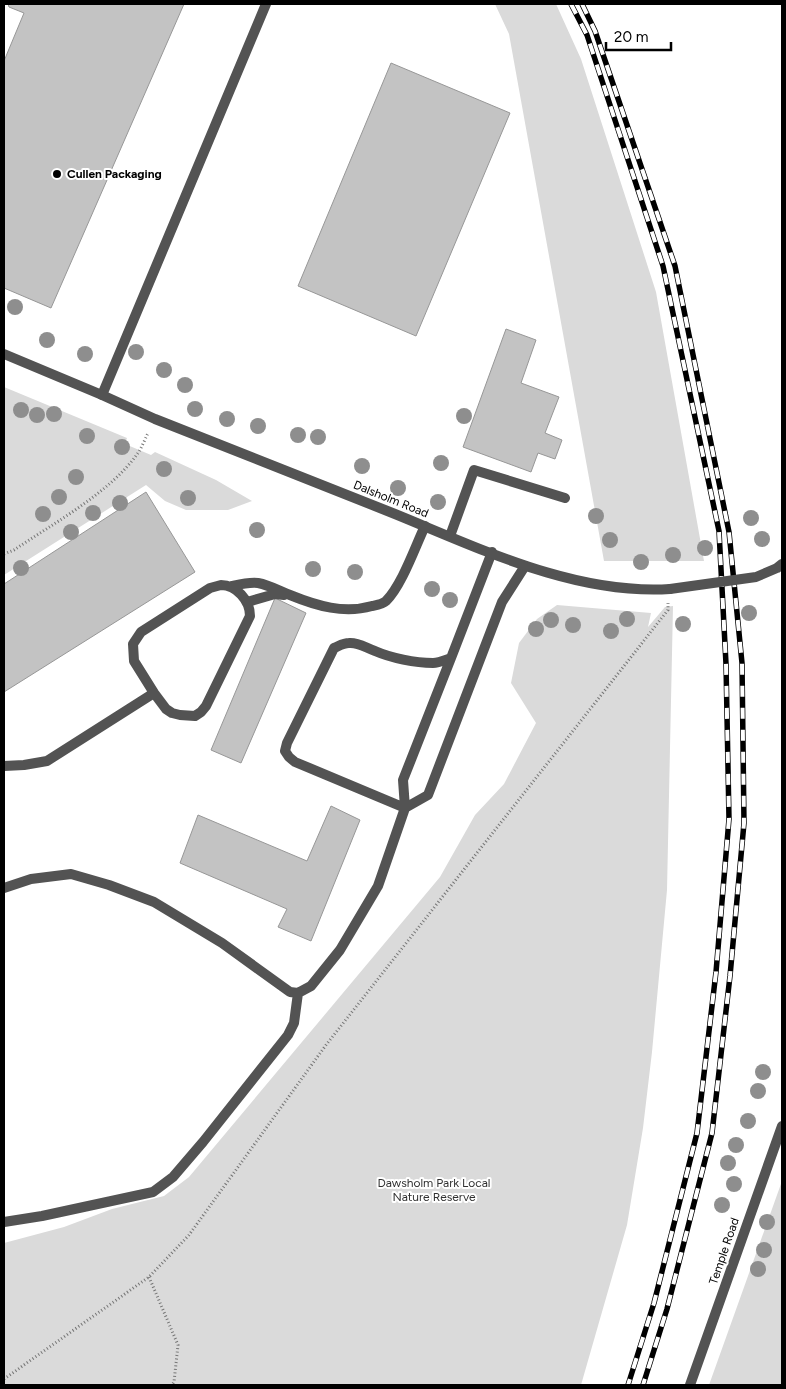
<svg xmlns="http://www.w3.org/2000/svg" width="786" height="1389" font-family="Figtree,sans-serif">
<style>
.green{fill:#dadada}
.building{fill:#c3c3c3;stroke:#979797}
.lines{fill:none;stroke-linecap:round;stroke-linejoin:round}
.path{stroke:#757575;stroke-width:3;stroke-dasharray:1 2.5;stroke-linecap:butt}
.service{stroke:#535353;stroke-width:10}
.minor{stroke:#535353;stroke-width:10}
.tertiary{stroke:#535353;stroke-width:10}
.rail-casing{stroke:#000;stroke-width:5.5}
.rail{stroke:#fff;stroke-width:4;stroke-dasharray:11;stroke-linecap:butt}
.minor-bridge{stroke:#535353;stroke-width:10}
.tree{fill:#8e8e8e}
.poi-dot{fill:#000;stroke:#fff;stroke-width:2}
.labels{text-anchor:middle;stroke-width:4;stroke-linejoin:round;paint-order:stroke}
.poi-label{font-size:12px;font-weight:bold;fill:#000;stroke:#fff;text-anchor:start}
.street-label{font-size:12px;fill:#000;stroke:#fff}
.park-label{font-size:12px;fill:#313131;stroke:#fff}
</style>
<rect width="100%" height="100%" fill="#fff"/>
<path class="green" d="M495,4H556L581,59L656,292L704,561H604L509,34Z
M4,387L127,438L125,444L151,455L155,452L216,480L252,501L228,510H186L165,501L146,485L4,575Z
M557,605L651,613L648,627L665,607L673,606L667,890L652,1052L643,1128L627,1225L581,1385H4V1243L64,1227L112,1209L164,1196L189,1177L440,877L475,815L504,784L536,723L511,683L519,643L537,619Z
M782,1181V1385H709Z"/>
<path class="building" d="M8,4H184L51,308L4,288V61L24,13L9,7Z
M391,63L510,113L416,336L298,286Z
M506,329L536,340L521,383L559,397L545,433L562,440L555,459L538,453L531,472L463,447Z
M146,492L195,572L4,692V584Z
M275,598L306,613L241,763L211,750Z
M331,806L360,820L311,941L278,927L287,909L180,863L198,815L307,861Z"/>
<g class="lines">
<path class="path" d="M4,554L14,550C54,523 111,492 138,453C142,447 145,439 148,433
M149,1277L178,1345L174,1382L172,1385
M4,1379L149,1277L189,1235L326,1045L668,610V603"/>
<path class="service" d="M102,395L266,4
M450,536L474,470L565,498
M221,585C236,585 250,600 250,616L206,706L201,712L195,716L180,715L172,713L166,709L154,693L134,661L133,644L141,632L210,588Z
M232,586C241,584 249,582 258,583C269,585 280,591 290,595C317,606 344,614 372,606C377,605 383,604 386,601C402,585 415,547 425,526
M247,602L275,594L284,595
M4,766L24,765L47,761L154,693
M405,808L295,762L289,757L285,751L287,743L334,648C339,646 343,643 349,643C358,642 366,648 375,651C391,658 415,663 433,663C439,663 445,660 451,658L492,552
M405,808L428,795L502,602L525,566
M4,888L31,879L71,874L109,885L154,902L222,943L290,992L298,993L311,986L340,950L378,886L405,808L403,780L451,658
M4,1222L42,1216L153,1192L173,1177L203,1142L288,1035L294,1023L298,993"/>
<path class="minor" d="M4,354L102,395L155,419C235,450 315,482 395,514C481,549 575,595 670,589"/>
<path class="tertiary" d="M690,1385L782,1126"/>
<g class="rail-casing">
<path id="rail" d="M571,4L587,35L663,266L719,531L726,664L729,819L716,972L697,1133L654,1303L628,1385
M582,4L595,31L675,266L729,532L742,663L744,823L730,976L712,1133L667,1309L643,1385"/>
</g>
<use href="#rail" class="rail"/>
<path class="minor-bridge" d="M670,589L756,577L777,568L782,564"/>
</g>
<g class="tree">
<circle cx="15" cy="307" r="8"/>
<circle cx="47" cy="340" r="8"/>
<circle cx="136" cy="352" r="8"/>
<circle cx="85" cy="354" r="8"/>
<circle cx="164" cy="370" r="8"/>
<circle cx="185" cy="385" r="8"/>
<circle cx="195" cy="409" r="8"/>
<circle cx="21" cy="410" r="8"/>
<circle cx="54" cy="414" r="8"/>
<circle cx="37" cy="415" r="8"/>
<circle cx="464" cy="416" r="8"/>
<circle cx="227" cy="419" r="8"/>
<circle cx="258" cy="426" r="8"/>
<circle cx="298" cy="435" r="8"/>
<circle cx="87" cy="436" r="8"/>
<circle cx="318" cy="437" r="8"/>
<circle cx="122" cy="447" r="8"/>
<circle cx="441" cy="463" r="8"/>
<circle cx="362" cy="466" r="8"/>
<circle cx="164" cy="469" r="8"/>
<circle cx="76" cy="477" r="8"/>
<circle cx="398" cy="488" r="8"/>
<circle cx="59" cy="497" r="8"/>
<circle cx="188" cy="498" r="8"/>
<circle cx="438" cy="502" r="8"/>
<circle cx="120" cy="503" r="8"/>
<circle cx="93" cy="513" r="8"/>
<circle cx="43" cy="514" r="8"/>
<circle cx="596" cy="516" r="8"/>
<circle cx="751" cy="518" r="8"/>
<circle cx="257" cy="530" r="8"/>
<circle cx="71" cy="532" r="8"/>
<circle cx="762" cy="539" r="8"/>
<circle cx="610" cy="540" r="8"/>
<circle cx="705" cy="548" r="8"/>
<circle cx="673" cy="555" r="8"/>
<circle cx="641" cy="562" r="8"/>
<circle cx="21" cy="568" r="8"/>
<circle cx="313" cy="569" r="8"/>
<circle cx="355" cy="572" r="8"/>
<circle cx="432" cy="589" r="8"/>
<circle cx="450" cy="600" r="8"/>
<circle cx="749" cy="613" r="8"/>
<circle cx="627" cy="619" r="8"/>
<circle cx="551" cy="620" r="8"/>
<circle cx="683" cy="624" r="8"/>
<circle cx="573" cy="625" r="8"/>
<circle cx="536" cy="629" r="8"/>
<circle cx="611" cy="631" r="8"/>
<circle cx="763" cy="1072" r="8"/>
<circle cx="758" cy="1091" r="8"/>
<circle cx="748" cy="1121" r="8"/>
<circle cx="736" cy="1145" r="8"/>
<circle cx="728" cy="1163" r="8"/>
<circle cx="734" cy="1184" r="8"/>
<circle cx="722" cy="1205" r="8"/>
<circle cx="767" cy="1222" r="8"/>
<circle cx="764" cy="1250" r="8"/>
<circle cx="758" cy="1269" r="8"/>
</g>
<circle class="poi-dot" cx="57" cy="174" r="5"/>
<g class="labels">
<g class="poi-label">
<text x="67" y="178">Cullen Packaging</text>
</g>
<g class="street-label">
<text transform="translate(391 499) rotate(22)" y="4">Dalsholm Road</text>
<text transform="translate(724 1251) rotate(-71)" y="4">Temple Road</text>
</g>
<g class="park-label">
<text x="434" y="1187">Dawsholm Park Local<tspan x="434" dy="14">Nature Reserve</tspan></text>
</g>
</g>
<rect width="786" height="1389" fill="none" stroke="#000000" stroke-width="10"/>
<path d="M606 42v8h65v-8" fill="none" stroke="#000000" stroke-width="2.5"/>
<text x="614" y="42" font-size="15" fill="#000000" stroke="#ffffff" stroke-width="4" paint-order="stroke">20 m</text>
</svg>
